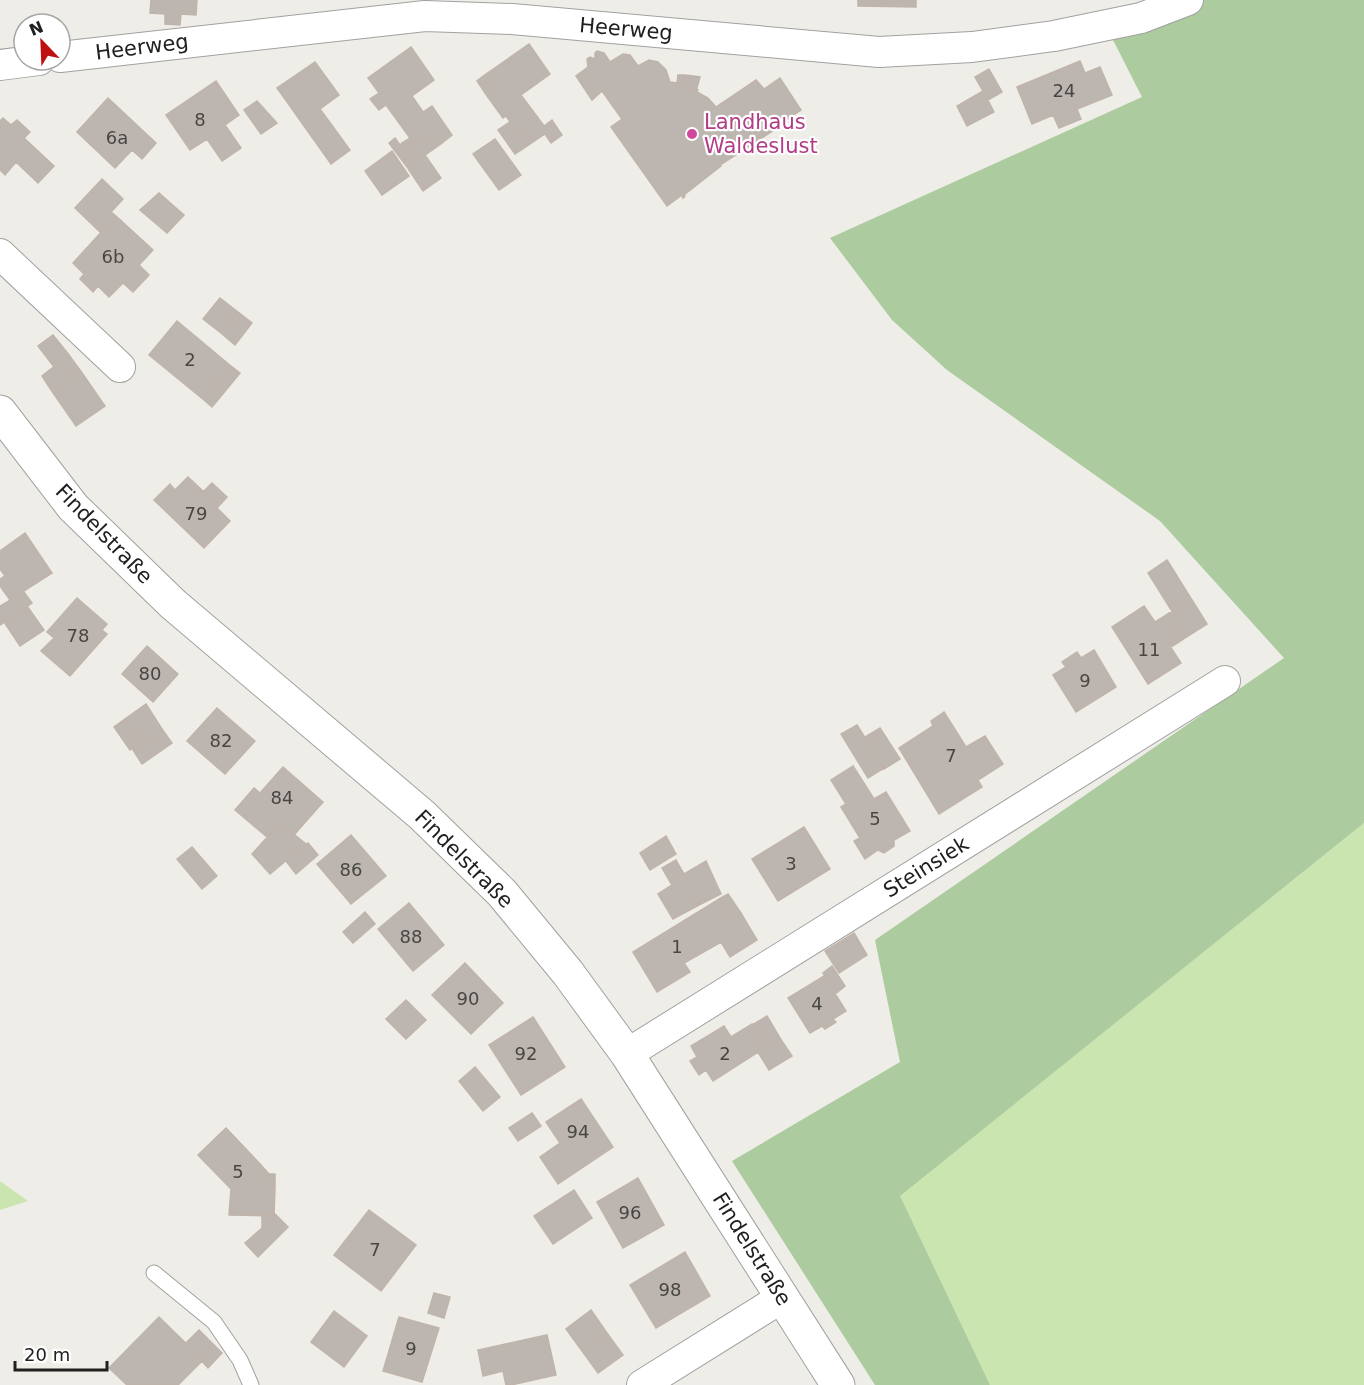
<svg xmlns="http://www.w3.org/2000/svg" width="1364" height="1385" font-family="'DejaVu Sans',sans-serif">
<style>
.grass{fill:#cbe5b1}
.forest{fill:#accb9f}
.building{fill:#bdb6b0;stroke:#c0b4aa;stroke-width:1.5}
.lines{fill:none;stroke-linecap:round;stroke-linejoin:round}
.service-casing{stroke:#a1a1a1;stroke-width:17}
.minor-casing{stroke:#a1a1a1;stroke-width:32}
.tertiary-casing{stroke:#a1a1a1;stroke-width:35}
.service{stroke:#fff;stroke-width:15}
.minor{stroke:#fff;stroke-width:30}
.tertiary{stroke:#fff;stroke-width:33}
.hotel-dot{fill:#d1479c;stroke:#fff;stroke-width:2}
.labels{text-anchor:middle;stroke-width:4.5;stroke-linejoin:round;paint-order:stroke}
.number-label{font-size:18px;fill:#474644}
.street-label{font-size:21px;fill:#202020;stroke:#fff}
.hotel-label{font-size:21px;fill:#b23c85;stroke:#fff;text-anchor:start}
</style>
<rect width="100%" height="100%" fill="#efede7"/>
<path class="grass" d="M1364,823V1385H990L899,1196Z
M0,1181L28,1201L0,1210Z"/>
<path class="forest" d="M1192,0H1364V823L900,1196L990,1385H875L732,1161L900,1062L875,940L1284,658L1160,521L947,370L892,320L830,238L1142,97L1110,34Z"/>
<path class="building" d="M151,0H197L196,15L181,14L180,25L165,24V14L150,13Z
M858,0H916V7L858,6Z
M529,44L550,74L521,95L544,126L552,120L562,135L551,143L545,134L527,146L506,116L503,118L487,96L493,92L482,77Z
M411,47L434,80L412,96L423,112L432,106L452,135L442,143L433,132L415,145L386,105L379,110L370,99L379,93L368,78Z
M597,51L604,53L610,62L623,54L630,55L638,66L649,60L658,62L666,70L670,82L677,83L678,75H685L682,87L696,91L698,89L697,92L708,98L716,107L756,80L764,89L780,78L801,110L784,121L785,123L720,165L721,166L684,195L685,196L683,198L682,195L667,206L611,127L622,119L602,91L592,100L576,76L588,67L587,59L590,57L595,59V53Z
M1080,61L1085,73L1100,67L1112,95L1077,109L1081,119L1059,128L1053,115L1032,124L1017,87Z
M315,62L339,95L320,109L350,150L331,164L277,88Z
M989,69L1002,92L988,100L975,77Z
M685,75L700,77L696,91L682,87Z
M482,77L493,92L487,96L477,81Z
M216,81L239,115L225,125L241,148L222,161L207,139L190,150L166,115Z
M983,91L994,112L967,126L957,106Z
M108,98L156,143L142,159L132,150L115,168L77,132Z
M257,101L277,123L261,134L244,110Z
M3,118L11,125L17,120L30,132L24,138L54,166L38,183L16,162L5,175L0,170V121Z
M510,122L527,146L515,154L498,130Z
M433,132L442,143L421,158L413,146Z
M395,138L400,145L402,143L415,161L407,167L389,143Z
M410,138L421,158L425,155L441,178L423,191L407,167L415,161L402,143Z
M495,139L521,175L499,190L473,154Z
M392,151L409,176L382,195L365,171Z
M102,179L123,199L111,212L116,216L101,233L75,208Z
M159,193L184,215L167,233L140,210Z
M116,216L153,250L139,265L149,275L133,292L123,283L109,297L98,286L93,292L80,279L84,274L73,263Z
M220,298L238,312L221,333L203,319Z
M238,312L252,323L235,345L221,333Z
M177,321L231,366L204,400L149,355Z
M53,335L69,355L54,367L38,346Z
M69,355L80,370L51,390L42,376Z
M231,366L240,373L212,407L204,400Z
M80,370L105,406L76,426L51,390Z
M188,477L204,492L202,493L230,521L204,548L154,500L170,484L175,490Z
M212,483L227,497L217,508L202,493Z
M25,533L52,573L10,600L0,586V579L5,576L0,569V551Z
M1167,560L1192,600L1173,613L1148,573Z
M24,592L32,603L0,625V606Z
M77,598L107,624L102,630L107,634L70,676L41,651L54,638L47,632Z
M1192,600L1207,624L1185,638L1169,613Z
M27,606L44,630L20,646L4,622Z
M1144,606L1155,622L1163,617L1173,632L1164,637L1181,663L1148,684L1112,627Z
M1169,613L1185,638L1179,642L1163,617Z
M1173,632L1179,642L1171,647L1164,637Z
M147,646L178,674L153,702L122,674Z
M1094,650L1116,687L1076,712L1053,675L1066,667L1062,662L1077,652L1081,658Z
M146,704L162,729L142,743L125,719Z
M217,708L255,741L225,774L187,741Z
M944,712L966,747L985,736L1003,764L978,780L982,787L939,814L899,748L933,726L931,721Z
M125,719L141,743L130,750L114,727Z
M857,725L884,768L868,778L841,734Z
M880,728L900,759L884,769L865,737Z
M162,729L172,743L142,764L133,750Z
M853,766L874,799L886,792L910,831L894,840V846L884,853L878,850L865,859L854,841L860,838L841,807L846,804L831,780Z
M283,767L323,802L294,835L280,823L267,837L235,810L254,788L260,793Z
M280,823L306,844L270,874L252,854Z
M804,827L830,869L778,901L752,859Z
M351,835L386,876L351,904L317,864Z
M666,836L676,854L650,870L640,853Z
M308,843L318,855L296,874L286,861Z
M192,847L217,876L202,889L177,859Z
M676,860L701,904L673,919L658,894L672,885L662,868Z
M706,861L721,894L701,904L684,874Z
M728,894L741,913L731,919L719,899Z
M719,899L731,919L741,913L757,940L730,957L721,942L684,963L690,972L657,992L633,952Z
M409,903L444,945L413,971L378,929Z
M365,912L375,924L353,943L343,932Z
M854,933L867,955L839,973L825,951Z
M465,963L503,1003L471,1034L432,995Z
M832,966L845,986L835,994L823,973Z
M824,976L846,1011L833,1019L836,1022L825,1029L822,1026L810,1033L788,998Z
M406,1000L426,1020L406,1039L386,1019Z
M767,1016L780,1038L766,1047L752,1025Z
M533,1017L565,1067L521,1095L489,1045Z
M752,1024L766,1047L780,1038L792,1056L769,1070L758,1052L713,1081L706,1070L699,1075L690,1061L697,1057L691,1046L724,1026L731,1037Z
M475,1067L500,1097L483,1111L459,1081Z
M581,1099L613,1147L558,1184L540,1157L560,1143L546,1122Z
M532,1113L541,1126L518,1141L509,1128Z
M226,1128L261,1165V1174L275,1187L274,1216L229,1215L231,1189L198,1155Z
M261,1165L269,1174H275V1187L261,1174Z
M638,1178L664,1225L623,1248L597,1202Z
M574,1190L592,1218L553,1244L534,1216Z
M369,1210L416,1245L381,1291L334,1255Z
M274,1213L288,1227L258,1257L245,1243L262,1228V1215L274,1216Z
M685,1252L710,1296L656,1328L630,1285Z
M434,1293L450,1297L444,1318L428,1313Z
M591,1310L607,1333L582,1351L566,1329Z
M334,1311L367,1336L344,1367L311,1342Z
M159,1317L203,1360L178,1385H127L109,1368Z
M399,1317L439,1328L422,1382L383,1371Z
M199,1330L222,1353L208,1368L186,1343Z
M607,1333L623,1355L598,1373L582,1351Z
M547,1335L556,1375L511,1385H506L503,1371L483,1376L478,1350Z"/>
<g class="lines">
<g class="service-casing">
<path id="service" d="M154,1273L214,1322L240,1360L251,1385"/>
</g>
<g class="minor-casing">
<path id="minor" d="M60,57L425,16L512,19L879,52L972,47L1054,36L1141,18L1188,0
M0,65L39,60
M0,254L120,367
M627,1054L1225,681
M642,1385L783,1297"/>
</g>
<g class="tertiary-casing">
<path id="tertiary" d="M0,412L73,507L173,604L422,815L502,893L568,973L627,1054L838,1385"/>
</g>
<use href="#service" class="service"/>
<use href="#minor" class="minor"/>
<use href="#tertiary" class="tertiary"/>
</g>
<circle class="hotel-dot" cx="692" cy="134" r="6"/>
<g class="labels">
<g class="number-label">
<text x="1064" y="97">24</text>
<text x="200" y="126">8</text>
<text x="117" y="144">6a</text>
<text x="113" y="263">6b</text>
<text x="190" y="366">2</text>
<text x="196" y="520">79</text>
<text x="78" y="642">78</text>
<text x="1149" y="656">11</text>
<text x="150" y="680">80</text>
<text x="1085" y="687">9</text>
<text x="221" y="747">82</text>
<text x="951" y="762">7</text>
<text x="282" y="804">84</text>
<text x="875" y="825">5</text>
<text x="791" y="870">3</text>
<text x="351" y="876">86</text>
<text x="411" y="943">88</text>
<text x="677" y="953">1</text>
<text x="468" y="1005">90</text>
<text x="817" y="1010">4</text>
<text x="526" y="1060">92</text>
<text x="725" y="1060">2</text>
<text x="578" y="1138">94</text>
<text x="238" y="1178">5</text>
<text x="630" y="1219">96</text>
<text x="375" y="1256">7</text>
<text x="670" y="1296">98</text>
<text x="411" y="1355">9</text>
</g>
<g class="street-label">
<text transform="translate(626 29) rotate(5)" y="7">Heerweg</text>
<text transform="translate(142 47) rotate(-7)" y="7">Heerweg</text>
<text transform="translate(104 534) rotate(46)" y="7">Findelstraße</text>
<text transform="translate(464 859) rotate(45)" y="7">Findelstraße</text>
<text transform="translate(926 867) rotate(-32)" y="7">Steinsiek</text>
<text transform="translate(752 1249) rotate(58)" y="7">Findelstraße</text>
</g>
<g class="hotel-label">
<text x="704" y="129">Landhaus<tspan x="704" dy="24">Waldeslust</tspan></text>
</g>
</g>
<g transform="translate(42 42) rotate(337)"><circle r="28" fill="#ffffff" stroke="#a6a6a6" stroke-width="1.5"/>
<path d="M0-4.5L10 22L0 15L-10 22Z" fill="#bf1011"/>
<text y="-9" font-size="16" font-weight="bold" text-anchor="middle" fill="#202020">N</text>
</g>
<path d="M15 1361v9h92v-9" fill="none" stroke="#202020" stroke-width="3"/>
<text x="24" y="1361" font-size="18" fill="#202020" stroke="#ffffff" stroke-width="4.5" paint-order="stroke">20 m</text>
</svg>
